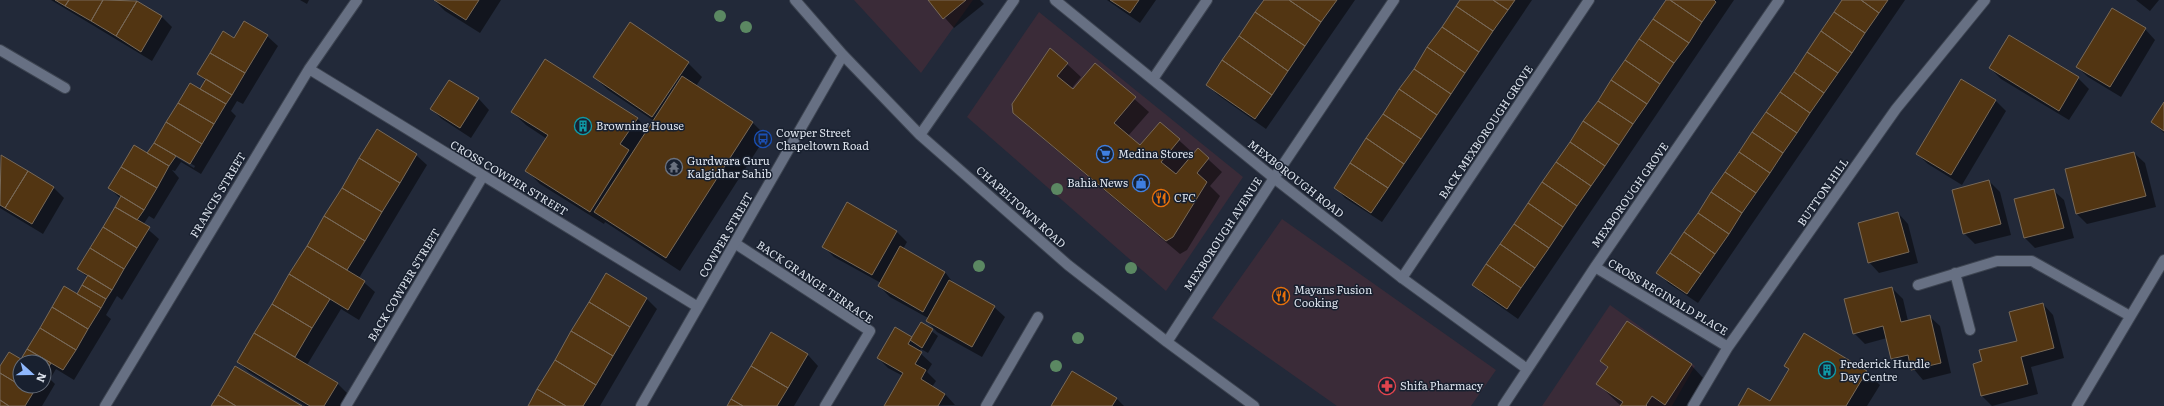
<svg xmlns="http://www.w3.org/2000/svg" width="2164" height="406" font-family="Literata,serif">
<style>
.commercial{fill:#3a2b38}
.shadow{fill:#0007;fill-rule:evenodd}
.building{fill:#523512;stroke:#786958}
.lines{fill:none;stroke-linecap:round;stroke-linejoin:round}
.lane-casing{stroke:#3d4451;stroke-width:12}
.street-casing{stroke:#3d4451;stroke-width:12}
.lane{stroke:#677083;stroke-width:10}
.street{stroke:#677083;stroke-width:10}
.tree{fill:#5b8862}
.labels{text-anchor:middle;stroke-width:3;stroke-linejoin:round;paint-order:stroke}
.poi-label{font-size:11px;fill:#dce2ec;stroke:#18202f;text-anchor:start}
.street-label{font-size:11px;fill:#dce2ec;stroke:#18202f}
</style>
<rect width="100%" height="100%" fill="#222939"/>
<path class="commercial" d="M854,0H973L921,73Z
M1039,12L1243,177L1166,291L967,117Z
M1282,219L1496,370L1471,406H1337L1212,318Z
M1610,305L1695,366L1672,406H1542Z"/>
<path class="shadow" d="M51,0H134L162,17L172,27L152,61Z
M300,0H309L307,4Z
M434,0H501L480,33L445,11Z
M929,0H980L984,4L954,28Z
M1107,0H1156L1140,23Z
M1265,0H1355L1266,129L1218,95L1207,85Z
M1461,0H1532L1382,222L1345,198L1335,187Z
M1667,0H1734L1518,319L1484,295L1474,285Z
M1844,0H1905L1698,303L1668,283L1658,272Z
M2136,0H2159L2150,11Z
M630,24L688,63L702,77L696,86L753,123L766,136L680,271L605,222L604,224L540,184L526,170L547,139L526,125L512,112L637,118L648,130L654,121L608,90L594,77Z
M2145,29L2155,40L2121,97L2088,77L2077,67Z
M267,36L278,46L243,104L237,101L231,111L236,116L201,174L181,162L175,171L172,170L179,178L154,219L149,216L143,225L159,239L122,300L117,296L106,315L111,319L74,380L56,369L50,379L55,384L42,406H0V368L22,360L65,288L77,295L88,278L79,269L121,199L109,188L151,157L148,153L155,143L204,93L206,81L198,74L234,40ZM166,149L195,166L194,168L166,151ZM20,362H44V386H20Z
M1067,64L1081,77L1071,89L1073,90L1095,64L1149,112L1128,136L1140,147L1160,123L1194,154L1198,150L1222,172L1210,186L1220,196L1187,250L1180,254L1028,126L1014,112Z
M1990,68L2078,78L2089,89L2069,120L2001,79Z
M1962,80L1996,101L2006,111L1962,185L1928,164L1917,154Z
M450,81L479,99L489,110L471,138L442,119L431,109Z
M2164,104V133L2153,122Z
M377,131L416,155L427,165L359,278L375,292L359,320L341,309L307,365L338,384L348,394L341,406H305L249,372L238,362Z
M2134,153L2145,163L2156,207L2087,224L2077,214Z
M0,155L54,188L64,198L43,234L0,208Z
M1989,181L2000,192L2011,235L1975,244L1964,233Z
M2053,190L2064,200L2074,238L2035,248L2025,238Z
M1898,213L1908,224L1918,263L1879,273L1869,262Z
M896,231L907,242L903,249L945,272L954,284L994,307L1005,317L982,357L937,332L927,321L928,318L890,297L879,286L881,283L834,257L823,246Z
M606,275L647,299L657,309L600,406H528Z
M1892,288L1903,299L1908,321L1929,316L1940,326L1951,373L1923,380L1912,367L1902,369L1892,359L1887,338L1865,344L1854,333Z
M2043,304L2053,315L2064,358L2031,367L2038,394L1992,406L1982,396Z
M921,323L938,336L928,353L921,349L919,352L932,364L927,372L936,381L932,387L945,394L955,405L885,406L903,376L888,368L878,358L912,339Z
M771,333L808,355L818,366L794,406H728Z
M1601,361L1691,365L1704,379L1686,406H1621L1598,384L1608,368Z
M1785,366L1866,372L1880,385L1867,406H1739L1770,402L1789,370Z
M1116,398L1124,406H1052Z"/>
<path class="building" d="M55,0H69L65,6Z
M69,0H103L91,21L65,6Z
M103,0L137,1L116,36L91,21Z
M434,0H479L466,20Z
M928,0H966L943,19Z
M1110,0H1139L1130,13Z
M1264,0H1289L1321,22L1305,46L1255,12Z
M1289,0H1337L1321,22Z
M1460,0H1493L1508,10L1493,31L1456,6Z
M1493,0H1515L1508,10Z
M1666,0H1670L1702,22L1689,43L1653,19Z
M1670,0H1714L1716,2L1702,22Z
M1842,0H1861L1879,13L1865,33L1834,12Z
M1861,0H1888L1879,13Z
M137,1L162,16L141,52L116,36Z
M1456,6L1493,31L1479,52L1442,27Z
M2112,8L2146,28L2110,87L2076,67Z
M1255,12L1305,46L1288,71L1239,36Z
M1834,12L1865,33L1852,53L1821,31Z
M1653,19L1689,43L1674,63L1639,39Z
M244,21L268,35L245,73L210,53L223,31L234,38Z
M630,22L689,62L652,117L593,77Z
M1442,27L1479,52L1465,73L1427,47Z
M1821,31L1852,53L1838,73L1807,52Z
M2009,35L2079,77L2059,111L1989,68Z
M1239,36L1288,71L1272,95L1222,60Z
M1639,39L1674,63L1660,84L1625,60Z
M1427,47L1465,73L1451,94L1414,69Z
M1050,48L1068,63L1057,76L1073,89L1095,63L1136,97L1114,123L1140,145L1160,122L1180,139L1161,162L1176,174L1198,148L1209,158L1197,173L1207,182L1173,237L1166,241L1013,113L1012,104Z
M1807,52L1838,73L1824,93L1794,72Z
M210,53L245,73L232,95L197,74Z
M545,59L638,118L620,144L629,150L590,212L525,171L548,135L511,112Z
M1222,60L1272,95L1255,119L1206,85Z
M1625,60L1660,84L1647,104L1611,80Z
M1414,69L1451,94L1437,115L1399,89Z
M1794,72L1824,93L1810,113L1780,92Z
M682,76L753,122L666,258L594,212Z
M206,79L232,95L226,104L200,89Z
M1961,79L1996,100L1951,175L1916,154Z
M449,80L479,98L460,128L430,109Z
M1611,80L1647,104L1633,124L1598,101Z
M190,83L226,104L214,124L178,103Z
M1399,89L1437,115L1421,139L1383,114Z
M1780,92L1810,113L1797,133L1766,112Z
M1598,101L1633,124L1619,145L1583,121Z
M2164,102V131L2151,122Z
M178,103L214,124L202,144L166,122Z
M1766,112L1797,133L1783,153L1752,132Z
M1383,114L1421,139L1404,164L1366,138Z
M1583,121L1619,145L1605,166L1570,142Z
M166,122L202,144L190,164L154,143Z
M377,129L417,154L400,183L359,158Z
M1752,132L1783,153L1770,173L1739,152Z
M1366,138L1404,164L1388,188L1350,163Z
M1570,142L1605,166L1591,186L1556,162Z
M154,143L176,156L169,166L147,153Z
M134,145L169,166L157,188L121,167Z
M1739,152L1770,173L1756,193L1725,172Z
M2134,152L2146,196L2076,214L2065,169Z
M1,155L28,171L5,208L0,205Z
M359,158L400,183L382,212L342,188Z
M1556,162L1591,186L1577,206L1542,182Z
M1350,163L1388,188L1371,213L1334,188Z
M121,167L157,188L144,210L108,188Z
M28,171L54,187L32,224L5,208Z
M1725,172L1756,193L1742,213L1711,192Z
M1989,180L2001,224L1963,234L1952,190Z
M1542,182L1577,206L1563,227L1528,203Z
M342,188L382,212L365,241L324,216Z
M2054,189L2064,228L2024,238L2014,199Z
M1711,192L1742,213L1729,234L1698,213Z
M121,196L144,210L137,220L115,207Z
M847,202L897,231L872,275L822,247Z
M1528,203L1563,227L1549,248L1514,224Z
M115,207L150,227L137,248L103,227Z
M1898,212L1909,252L1868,263L1858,223Z
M1698,213L1729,234L1715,254L1684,232Z
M324,216L365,241L347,270L307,246Z
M1514,224L1549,248L1535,268L1500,244Z
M103,227L137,248L124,269L90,248Z
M1684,232L1715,254L1701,274L1670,253Z
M1500,244L1535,268L1521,288L1486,264Z
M307,246L365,281L348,310L289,274Z
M900,246L945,272L923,312L878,286Z
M90,248L124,269L112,290L77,269Z
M1670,253L1701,274L1687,294L1656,273Z
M1486,264L1521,288L1507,309L1472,285Z
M606,273L647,298L630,327L589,302Z
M289,274L330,299L312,328L272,304Z
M88,275L112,290L106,299L82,285Z
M949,280L995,306L972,347L926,321Z
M82,285L106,299L101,308L77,294Z
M64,286L101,308L88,329L52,307Z
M1892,287L1901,322L1930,315L1941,363L1911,370L1908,355L1891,359L1883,326L1853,334L1844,299Z
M589,302L630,327L613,356L571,331Z
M2043,303L2054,348L2021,357L2028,384L1981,396L1973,364L1982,361L1979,350L2017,341L2009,312Z
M272,304L312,328L295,357L254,333Z
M52,307L88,329L76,350L40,328Z
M1627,321L1692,364L1665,405L1652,396L1646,405L1647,406H1620L1623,402L1596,384L1608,367L1600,361Z
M921,322L933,329L922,348L910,340Z
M895,327L912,337L908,344L922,352L915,364L926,370L921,379L945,394L938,406H884L903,373L877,358Z
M40,328L76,350L63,370L27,349Z
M571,331L613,356L596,385L555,360Z
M771,332L808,354L788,388L751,366Z
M254,333L338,383L324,406H310L237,362Z
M1804,333L1867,371L1846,406H1738L1748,388L1770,401L1789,369L1784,366Z
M27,349L51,363L45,373L44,362H26L21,359Z
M9,352L26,362H20V385L0,373V366Z
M555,360L596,385L583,406H566L537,389Z
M235,366L302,406H236L218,395Z
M751,366L788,388L777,406H743L731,399Z
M1072,371L1117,398L1112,406H1051Z
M0,373L33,393L25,406H9L0,400Z
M21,386H37L33,393Z
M537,389L566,406H528Z
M218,395L236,406H211Z
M731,399L743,406H727Z
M0,400L9,406H0Z"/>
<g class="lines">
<g class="lane-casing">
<path id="lane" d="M1153,79L1207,0
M736,244L870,331L825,406
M1402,278L1589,0
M346,406L483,176"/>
</g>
<g class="street-casing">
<path id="street" d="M795,0L843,55L920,135L1068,265L1167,342L1254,406
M1055,0L1274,178L1402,278L1527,369
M0,50L65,88
M309,69L698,307
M920,135L1014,0
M1595,267L1728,347
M1955,273L1970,330
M1918,285L1997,261H2032L2130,316
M1167,342L1274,178L1394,0
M105,406L309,69L357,0
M641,406L843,55
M986,406L1038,317
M1503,406L1595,267L1779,0
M1693,406L1728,347L1896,109L1985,0
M2077,406L2164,260"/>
</g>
<use href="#lane" class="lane"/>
<use href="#street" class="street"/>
</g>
<g class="tree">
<circle cx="720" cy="16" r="6"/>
<circle cx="746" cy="27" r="6"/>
<circle cx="1057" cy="189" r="6"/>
<circle cx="979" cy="266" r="6"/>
<circle cx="1131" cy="268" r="6"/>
<circle cx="1078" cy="338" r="6"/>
<circle cx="1056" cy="366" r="6"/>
</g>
<defs>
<g id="building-ring" transform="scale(0.9)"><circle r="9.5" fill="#18202f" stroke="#0f9aa8" stroke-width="1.5"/><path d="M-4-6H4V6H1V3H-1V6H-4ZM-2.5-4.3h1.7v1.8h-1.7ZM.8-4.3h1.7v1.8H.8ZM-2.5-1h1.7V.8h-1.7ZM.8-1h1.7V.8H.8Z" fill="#0f9aa8"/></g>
<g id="bus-ring" transform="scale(0.9)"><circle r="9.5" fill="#18202f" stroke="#1a4fb4" stroke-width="1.5"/><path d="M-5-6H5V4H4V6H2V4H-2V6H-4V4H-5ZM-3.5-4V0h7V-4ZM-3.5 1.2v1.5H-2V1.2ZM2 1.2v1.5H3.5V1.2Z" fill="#1a4fb4"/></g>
<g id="supermarket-ring" transform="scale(0.9)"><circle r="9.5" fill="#18202f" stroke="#3f7fe0" stroke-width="1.5"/><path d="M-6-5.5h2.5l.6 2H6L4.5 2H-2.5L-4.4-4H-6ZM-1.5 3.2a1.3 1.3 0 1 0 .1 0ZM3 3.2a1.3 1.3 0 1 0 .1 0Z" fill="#3f7fe0"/></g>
<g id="temple-ring" transform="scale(0.9)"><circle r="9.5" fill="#18202f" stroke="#6b7280" stroke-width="1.5"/><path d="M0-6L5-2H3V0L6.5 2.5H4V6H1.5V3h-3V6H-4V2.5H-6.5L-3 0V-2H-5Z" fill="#6b7280"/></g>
<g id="shop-ring" transform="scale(0.9)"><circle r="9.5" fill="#18202f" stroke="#3f7fe0" stroke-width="1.5"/><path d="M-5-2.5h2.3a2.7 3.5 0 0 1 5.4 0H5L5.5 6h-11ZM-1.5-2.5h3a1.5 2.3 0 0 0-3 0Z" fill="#3f7fe0"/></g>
<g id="restaurant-ring" transform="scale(0.9)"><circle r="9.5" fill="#18202f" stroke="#e8710a" stroke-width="1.5"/><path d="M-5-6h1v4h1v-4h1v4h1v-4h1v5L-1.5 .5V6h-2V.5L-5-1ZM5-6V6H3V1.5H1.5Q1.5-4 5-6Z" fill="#e8710a"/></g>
<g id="pharmacy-ring" transform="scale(0.9)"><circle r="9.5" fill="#18202f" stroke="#e0444e" stroke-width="1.5"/><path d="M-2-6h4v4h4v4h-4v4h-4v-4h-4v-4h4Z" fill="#e0444e"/></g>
</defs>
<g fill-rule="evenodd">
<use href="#building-ring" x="583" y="126"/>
<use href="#bus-ring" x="763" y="139"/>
<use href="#supermarket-ring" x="1105" y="154"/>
<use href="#temple-ring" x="674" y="167"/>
<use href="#shop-ring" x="1141" y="183"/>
<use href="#restaurant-ring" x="1161" y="198"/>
<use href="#restaurant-ring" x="1281" y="296"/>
<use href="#building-ring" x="1827" y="370"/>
<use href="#pharmacy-ring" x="1387" y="386"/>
</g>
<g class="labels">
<g class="poi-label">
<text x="596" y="130">Browning House</text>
<text x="776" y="137">Cowper Street<tspan x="776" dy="13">Chapeltown Road</tspan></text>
<text x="1118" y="158">Medina Stores</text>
<text x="687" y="165">Gurdwara Guru<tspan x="687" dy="13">Kalgidhar Sahib</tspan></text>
<text x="1128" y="187" text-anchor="end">Bahia News</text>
<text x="1174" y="202">CFC</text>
<text x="1294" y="294">Mayans Fusion<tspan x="1294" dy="13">Cooking</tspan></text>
<text x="1840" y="368">Frederick Hurdle<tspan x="1840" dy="13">Day Centre</tspan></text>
<text x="1400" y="390">Shifa Pharmacy</text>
</g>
<g class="street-label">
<text transform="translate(1486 132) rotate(-56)" y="4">BACK MEXBOROUGH GROVE</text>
<text transform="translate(509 178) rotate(31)" y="4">CROSS COWPER STREET</text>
<text transform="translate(1296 179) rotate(38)" y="4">MEXBOROUGH ROAD</text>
<text transform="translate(1823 192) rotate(-55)" y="4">BUTTON HILL</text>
<text transform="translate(218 195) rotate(-59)" y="4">FRANCIS STREET</text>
<text transform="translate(1630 195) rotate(-55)" y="4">MEXBOROUGH GROVE</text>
<text transform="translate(1021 207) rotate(42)" y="4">CHAPELTOWN ROAD</text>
<text transform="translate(1223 234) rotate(-57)" y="4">MEXBOROUGH AVENUE</text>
<text transform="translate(726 235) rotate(-60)" y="4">COWPER STREET</text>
<text transform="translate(815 282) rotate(34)" y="4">BACK GRANGE TERRACE</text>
<text transform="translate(404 285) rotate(-59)" y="4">BACK COWPER STREET</text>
<text transform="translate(1668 297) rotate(31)" y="4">CROSS REGINALD PLACE</text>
</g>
</g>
<g transform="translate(32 374) rotate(111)"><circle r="19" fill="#18202f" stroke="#666e7b"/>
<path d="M0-3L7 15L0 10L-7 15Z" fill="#8fb8fd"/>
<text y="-6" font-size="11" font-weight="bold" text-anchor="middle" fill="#dce2ec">N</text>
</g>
</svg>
